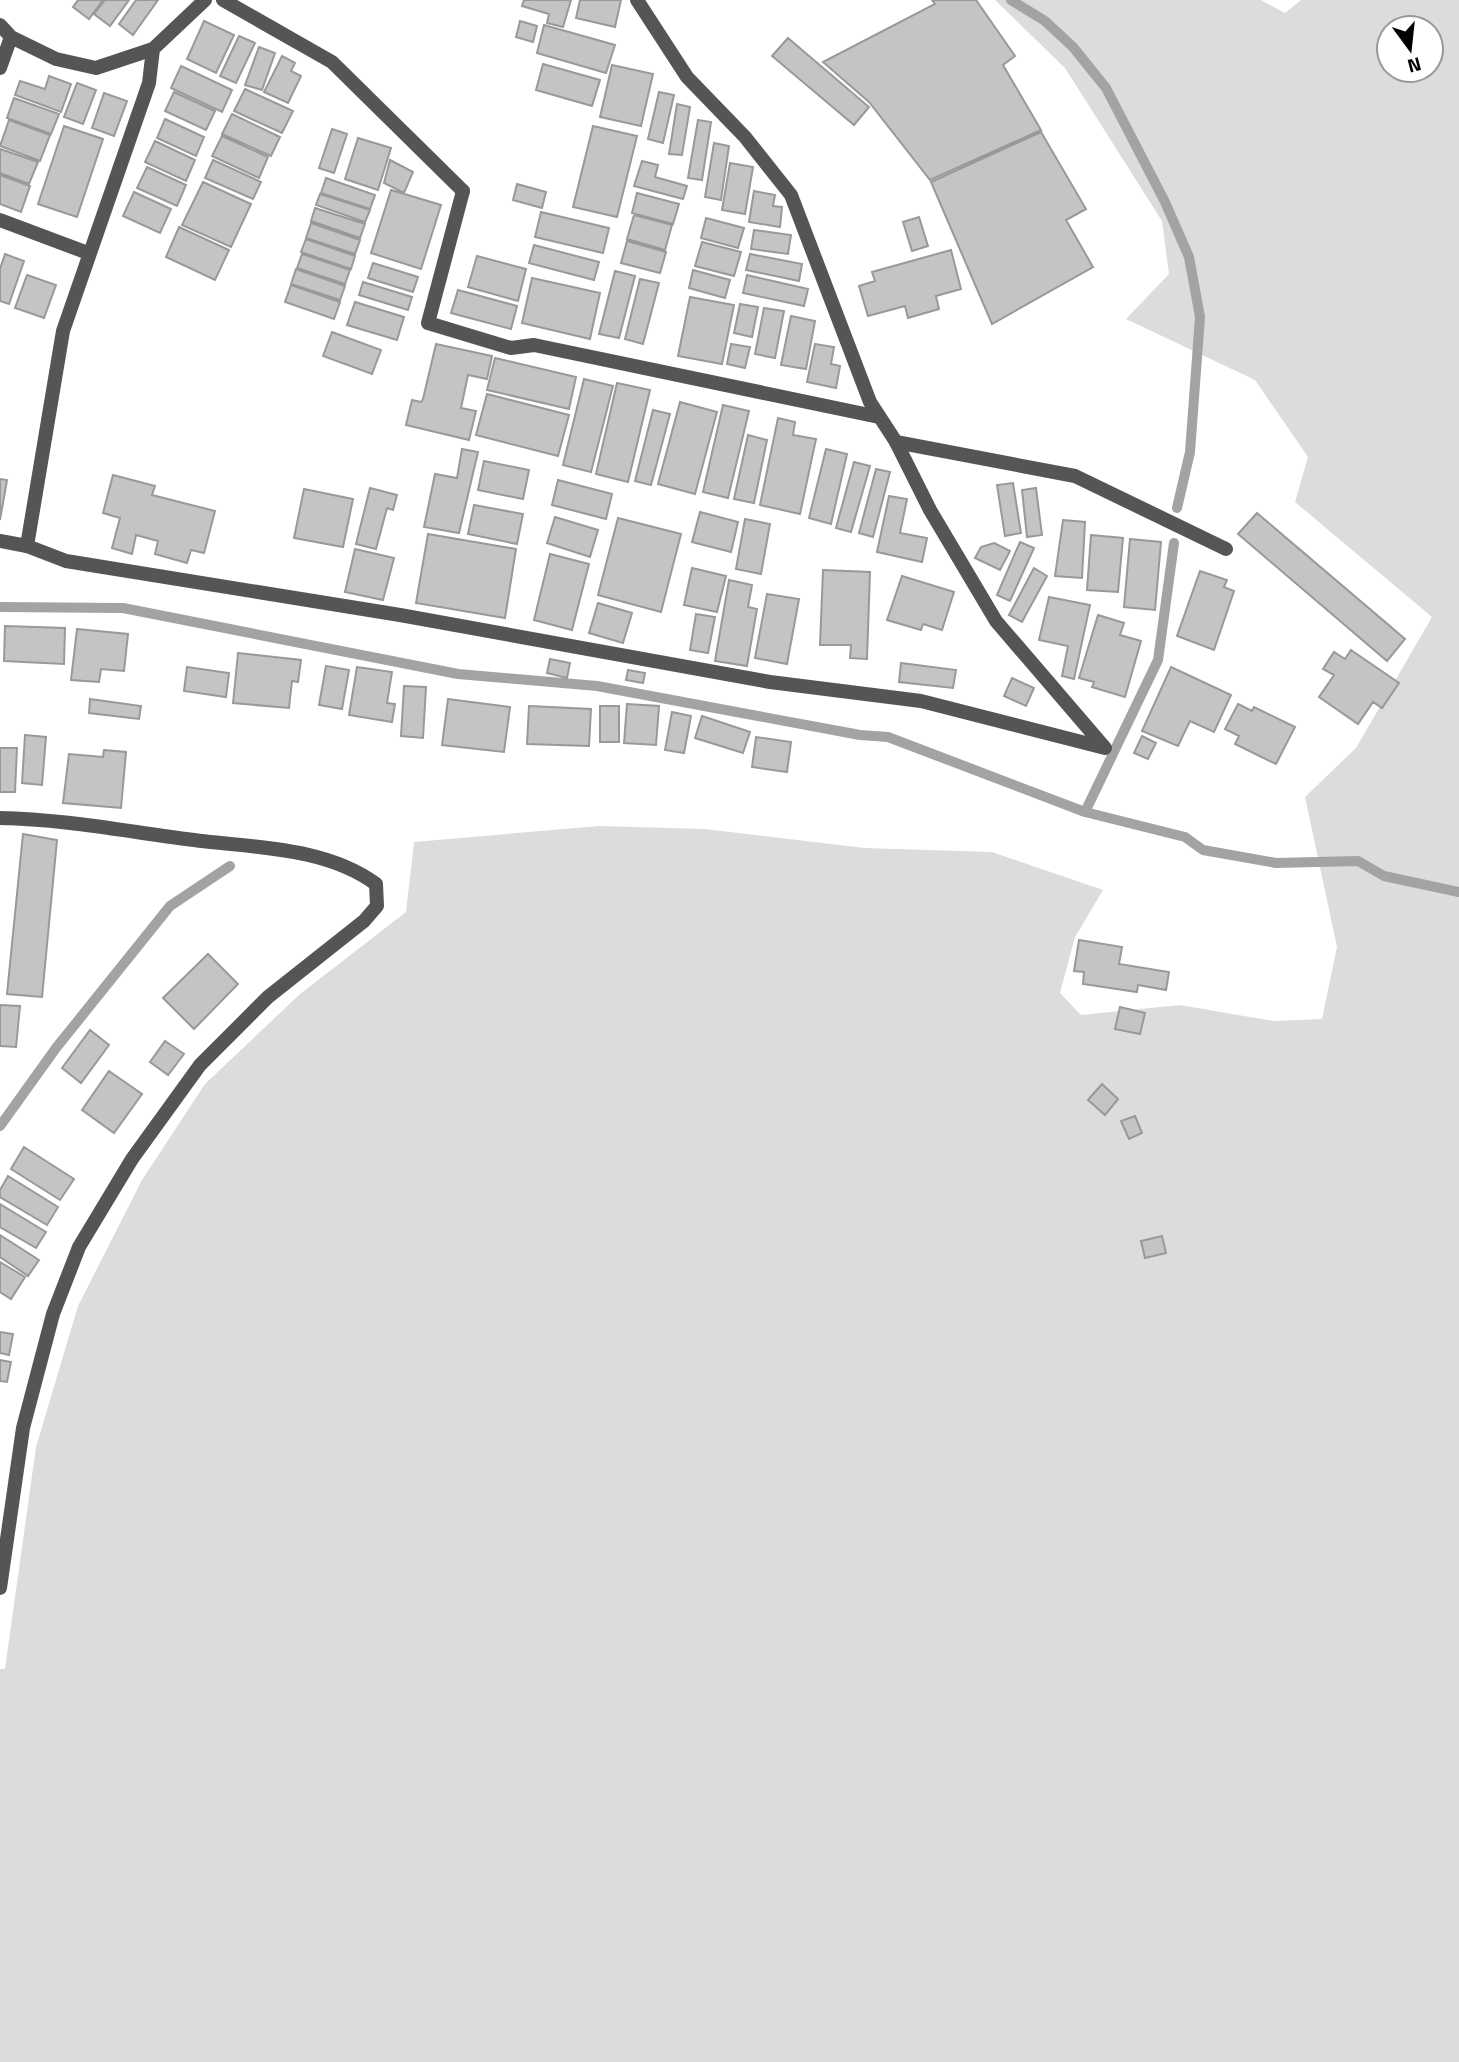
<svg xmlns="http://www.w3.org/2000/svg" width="1459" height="2062" font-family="'Titillium Web',sans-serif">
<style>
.green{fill:#dcdcdc;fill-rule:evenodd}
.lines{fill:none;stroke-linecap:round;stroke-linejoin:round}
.stream{stroke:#a3a3a3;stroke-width:10}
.building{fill:#c4c4c4;stroke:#999;stroke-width:2}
.service{stroke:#555;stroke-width:14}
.minor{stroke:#555;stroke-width:14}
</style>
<rect width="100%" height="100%" fill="#fff"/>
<path class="green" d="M995,0H1261L1285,13L1301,0H1459V2062H0V1669H5L36,1447L78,1306L142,1180L205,1084L300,994L406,912L414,842L599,826L705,829L864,848L992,852L1103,890L1075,937L1060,993L1081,1015L1180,1005L1273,1021L1322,1019L1337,947L1305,797L1356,748L1432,617L1295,502L1308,457L1255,380L1126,319L1169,274L1162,221L1065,68ZM1389,28H1431V70H1389Z"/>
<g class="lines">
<path class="stream" d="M1011,0L1045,21L1073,47L1106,88L1165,202L1189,257L1200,317L1190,452L1177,508
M0,607L123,608L458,674L597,686L860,735L888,737L1085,812L1185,837L1203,850L1276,863L1358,861L1384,876L1459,892
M1085,812L1158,660L1174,543
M0,1126L56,1048L170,906L230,866"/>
</g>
<path class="building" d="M78,0H103L89,19L73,7Z
M105,0H129L110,26L94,14Z
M136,0H158L133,35L119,24Z
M524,0H571L563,27L547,23L549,14L522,6Z
M580,0H621L615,27L576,18Z
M932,0H976L1015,56L1003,65L1041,130L930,180L869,102L823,62L935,4Z
M204,21L234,35L216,73L187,59Z
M520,21L537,26L533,42L516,37Z
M544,25L615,45L606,73L537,53Z
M239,36L255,43L236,83L220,76Z
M788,38L869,107L854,125L772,56Z
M259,47L275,53L262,90L245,85Z
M282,56L295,63L291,71L301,76L288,103L264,92Z
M543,64L600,80L592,106L536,90Z
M612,65L653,74L641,126L600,117Z
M181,66L232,90L222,112L171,88Z
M49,76L71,84L61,112L15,95L20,81L45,89Z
M77,83L96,90L83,124L64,117Z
M245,89L293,111L282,133L234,111Z
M174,92L215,111L206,130L165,111Z
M659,92L674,95L663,143L648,139Z
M104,93L127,101L114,136L92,128Z
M14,98L59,114L51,134L7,118Z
M677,104L690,107L682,155L669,154Z
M232,114L280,137L271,156L222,134Z
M165,119L204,137L196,156L157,138Z
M9,120L50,135L40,161L0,146Z
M698,120L711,122L702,180L688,178Z
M64,126L103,139L77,217L38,204Z
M593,126L637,136L617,217L573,207Z
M332,129L347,134L334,173L319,168Z
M1041,132L1086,209L1066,220L1093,267L992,324L931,182Z
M222,136L268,157L259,178L212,156Z
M358,138L391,148L378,190L345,179Z
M155,141L195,160L186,181L145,162Z
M714,143L729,146L721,200L705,197Z
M0,149L38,162L29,184L0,173Z
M213,160L261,182L253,199L205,178Z
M390,160L413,172L404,193L384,183Z
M642,161L658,165L655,177L687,186L683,199L634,186Z
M730,163L753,167L745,214L722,210Z
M147,167L186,185L177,206L137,188Z
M0,175L30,186L21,212L0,204Z
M326,178L375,195L370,209L321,193Z
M203,182L251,204L231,247L182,225Z
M517,184L546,192L542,208L513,200Z
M391,190L441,205L421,269L371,253Z
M754,191L775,195L773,206L782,207L780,227L749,222Z
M134,192L171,209L160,233L123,216Z
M637,193L679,204L673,224L632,213Z
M320,194L370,210L365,222L316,205Z
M315,208L365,224L360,238L311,221Z
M541,212L609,228L603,253L535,237Z
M634,215L672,225L665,250L627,239Z
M919,217L928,246L912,251L903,222Z
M706,218L744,228L738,248L701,238Z
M311,223L360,240L355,254L306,238Z
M179,227L229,250L215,280L166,257Z
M754,230L791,235L788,254L751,249Z
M306,239L355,256L351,269L301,252Z
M627,241L666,252L660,273L621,263Z
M702,242L741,252L734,276L695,266Z
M534,245L599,262L594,280L529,263Z
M951,250L961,289L936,296L939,309L908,318L905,306L868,316L859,286L875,281L872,272Z
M5,254L24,261L9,304L0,301V269Z
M302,254L350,270L345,284L297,268Z
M750,254L802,264L799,281L746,270Z
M477,256L526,269L518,301L468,287Z
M373,263L418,277L413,292L368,278Z
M296,269L345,286L340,300L291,284Z
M693,270L730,280L725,298L689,288Z
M615,271L635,276L619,338L599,334Z
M27,275L56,285L44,318L15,308Z
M747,275L808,289L804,306L743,293Z
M532,278L600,293L590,339L522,323Z
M640,279L659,283L643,344L625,339Z
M363,282L412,297L408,310L359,295Z
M291,285L340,302L334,319L285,302Z
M458,290L517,306L511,329L451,313Z
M690,297L734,305L722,364L678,356Z
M355,302L404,317L397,340L347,325Z
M740,304L758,307L752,337L734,333Z
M764,308L784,311L775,358L755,354Z
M791,316L815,321L806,369L781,365Z
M332,332L381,350L372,374L323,356Z
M436,344L492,356L487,379L468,375L461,408L476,411L469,440L406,425L412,400L421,402L423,399Z
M731,344L750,347L745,368L727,364Z
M815,344L834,347L831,364L840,366L836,388L807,382Z
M495,358L576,377L569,409L487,390Z
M584,379L613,386L591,472L563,465Z
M617,383L650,390L628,482L596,474Z
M487,394L569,415L558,456L476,435Z
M680,402L717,412L695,494L658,484Z
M723,405L749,411L728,498L703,492Z
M653,410L670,414L651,485L635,481Z
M778,418L795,422L793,435L816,439L800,514L760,505Z
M748,435L767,440L754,503L734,499Z
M462,449L478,452L459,533L424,527L435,474L457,478Z
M826,449L847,454L831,524L809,518Z
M484,461L529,470L523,499L478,490Z
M854,462L870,466L851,532L836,528Z
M876,469L890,472L873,537L859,533Z
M113,475L155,486L152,495L215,511L204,553L191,550L187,563L155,554L158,541L136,535L132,554L112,548L120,518L103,513Z
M0,479L7,480L0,520Z
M558,480L612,494L606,519L552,505Z
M1013,483L1021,533L1005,536L997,485Z
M370,488L397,495L393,510L387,508L376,549L356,544Z
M1036,488L1042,535L1027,537L1022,490Z
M304,489L353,499L343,547L294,538Z
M889,496L907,499L900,533L927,538L922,562L877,552Z
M474,505L523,514L517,544L468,534Z
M700,512L738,522L731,552L692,542Z
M1257,513L1405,639L1387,661L1238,534Z
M555,517L598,530L590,557L547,543Z
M618,518L681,534L661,612L598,595Z
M745,519L770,524L761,574L736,569Z
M1063,520L1085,522L1082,578L1055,576Z
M428,534L516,549L505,618L416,603Z
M1091,535L1123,538L1118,592L1087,590Z
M1130,539L1161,542L1155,610L1124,607Z
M1020,542L1034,548L1010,601L997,595Z
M994,543L1010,551L1000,570L975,558L981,547Z
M355,549L394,558L383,600L345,592Z
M550,554L589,564L572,630L534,620Z
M692,568L726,576L717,612L684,605Z
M1034,568L1047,576L1022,622L1009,615Z
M823,570L870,572L867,659L850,658L851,645H820Z
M1200,571L1227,580L1224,587L1234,591L1214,650L1177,636Z
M902,576L954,592L942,630L923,624L921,630L887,620Z
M729,580L752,585L748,607L757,609L747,666L715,661Z
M767,594L799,599L787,664L755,658Z
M1049,597L1090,605L1074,679L1062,676L1068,646L1039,640Z
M598,603L632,613L623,643L589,633Z
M696,614L715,617L708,653L690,650Z
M1098,615L1124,623L1120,635L1141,641L1125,697L1092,687L1094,682L1079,678Z
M5,626L65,628L64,664L4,661Z
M77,629L128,634L124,671L101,669L99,682L71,680Z
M1351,650L1399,683L1382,708L1373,702L1358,724L1319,697L1334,675L1323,669L1334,652L1345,659Z
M238,653L301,660L298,682L292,681L289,708L233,703Z
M550,659L570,663L567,678L547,673Z
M901,663L956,670L953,688L899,682Z
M326,666L349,670L342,709L319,705Z
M187,667L229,673L226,697L184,691Z
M357,667L392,672L387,703L395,704L392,722L349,715Z
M1171,667L1231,695L1214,732L1190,721L1178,746L1142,731Z
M628,670L645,673L643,683L626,680Z
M1012,678L1034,688L1026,706L1004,696Z
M404,686L426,687L423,738L401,736Z
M90,699L141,706L139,719L89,713Z
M448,699L510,707L504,752L442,745Z
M627,704L659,706L656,745L624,743Z
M1238,704L1252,711L1254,707L1295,727L1276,764L1235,744L1239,736L1225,729Z
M529,706L591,709L589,746L527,744Z
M600,706H619V742H600Z
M672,712L691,716L684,753L665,750Z
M702,716L750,732L743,753L695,738Z
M25,735L46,737L42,785L22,783Z
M1142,736L1156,743L1148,759L1134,753Z
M756,737L791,742L787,772L752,767Z
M0,748H17L15,792H0Z
M104,750L126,752L121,808L63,803L69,754L103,757Z
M23,834L57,840L42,997L7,994Z
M1079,940L1122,947L1119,964L1169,972L1166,990L1138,985L1137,992L1083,984L1084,972L1074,971Z
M208,954L238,984L194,1029L163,998Z
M0,1005L20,1006L16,1047L0,1046Z
M1120,1007L1145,1013L1140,1034L1115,1029Z
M90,1030L109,1045L81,1083L62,1068Z
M165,1041L184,1054L168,1075L150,1062Z
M109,1071L142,1094L114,1133L82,1110Z
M1102,1084L1118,1099L1105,1115L1088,1100Z
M1135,1116L1142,1133L1129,1139L1121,1121Z
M24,1147L74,1179L60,1200L11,1169Z
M8,1176L58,1207L47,1225L0,1197V1190Z
M0,1204L46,1232L36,1248L0,1227Z
M0,1235L39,1260L28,1276L0,1257Z
M1162,1236L1166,1253L1145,1258L1141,1241Z
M0,1262L25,1277L11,1299L0,1292Z
M0,1332L13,1334L9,1355L0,1353Z
M0,1360L11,1362L7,1382L0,1381Z"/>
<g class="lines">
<path class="service" d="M463,191L428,323L511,348L534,345L879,417
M0,541L27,546L66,561L400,615L770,682L921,701L1105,748L996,621L930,510L896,442"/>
<path class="minor" d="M223,0L332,62L463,191
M637,0L687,77L745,137L791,195L870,402L896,442L1075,476L1226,549
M0,25L11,37L56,59L96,68L153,49L205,0
M0,68L11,37
M0,220L88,253
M27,546L63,331L149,83L153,49
M0,818C62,819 124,831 186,839C248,848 323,845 376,884L377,906L364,921L268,997L200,1065L132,1159L79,1247L53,1314L23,1428L0,1588"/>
</g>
<g transform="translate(1410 49) rotate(165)"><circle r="33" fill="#ffffff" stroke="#999999" stroke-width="2"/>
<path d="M0-5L12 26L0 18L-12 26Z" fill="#000000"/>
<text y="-10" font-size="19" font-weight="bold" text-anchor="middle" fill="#000000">N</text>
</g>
</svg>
